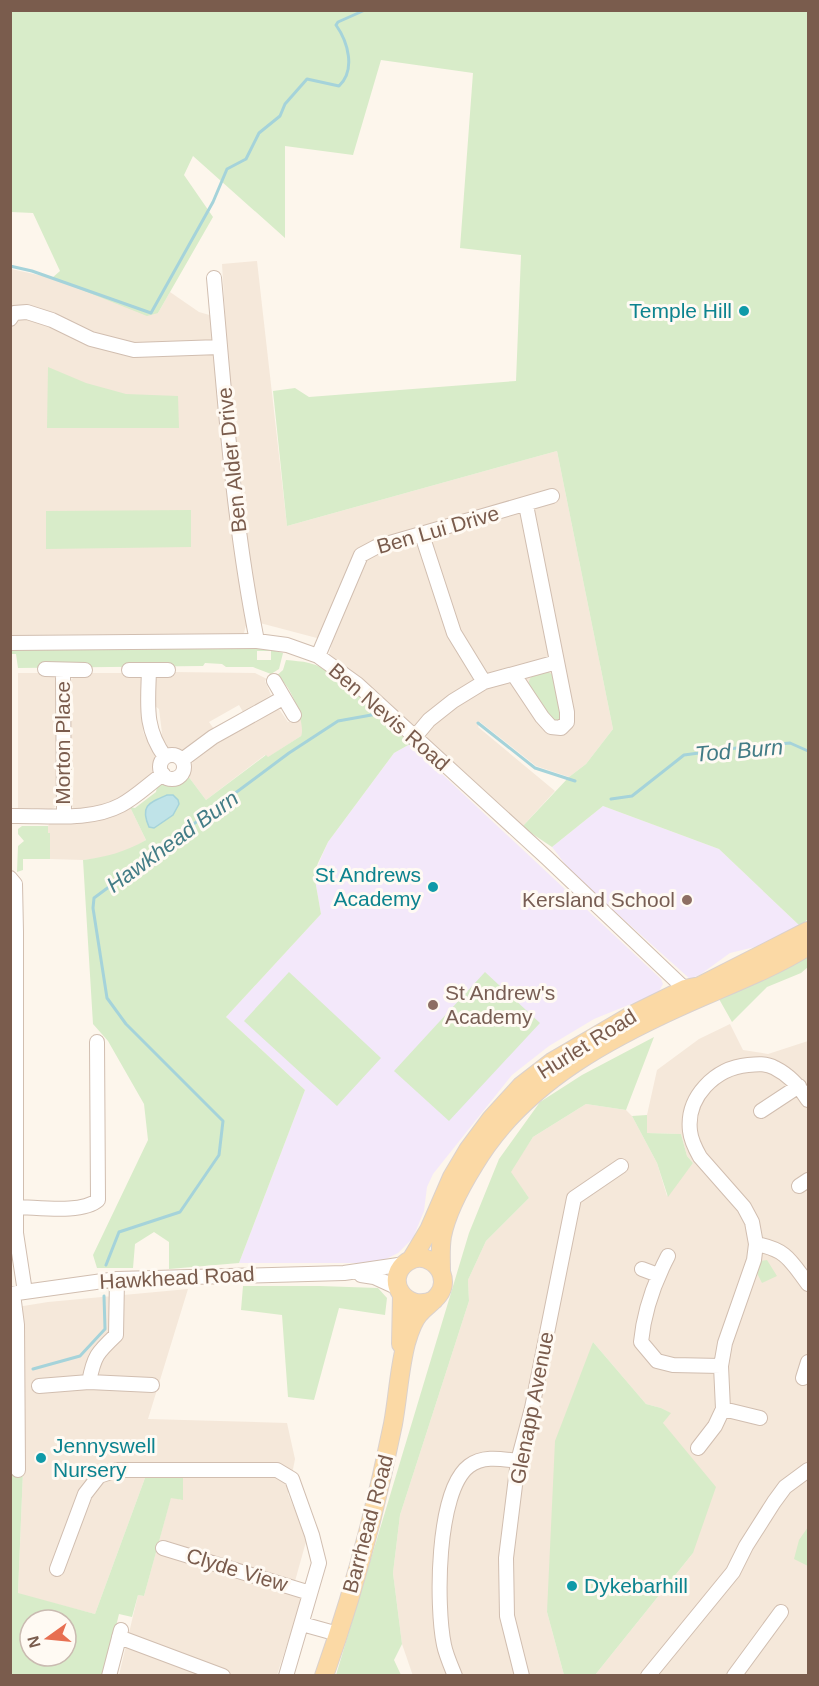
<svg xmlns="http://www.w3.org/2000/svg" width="819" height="1686" font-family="Arial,sans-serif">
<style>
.residential{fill:#f5e8da}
.education{fill:#f3e8fa}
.green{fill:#d8ecc9;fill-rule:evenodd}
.water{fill:#bfe3e8;stroke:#a5d3da;stroke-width:1.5}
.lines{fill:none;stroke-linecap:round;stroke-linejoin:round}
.stream{stroke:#a5d3da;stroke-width:3}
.minor-casing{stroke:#d1beb0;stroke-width:16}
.major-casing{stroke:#dad1cd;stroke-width:20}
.minor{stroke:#fff;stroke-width:14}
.major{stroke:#fbd9a5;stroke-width:18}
.culture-dot{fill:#0f9aa8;stroke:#fffaf3;stroke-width:2}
.education-dot{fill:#8d6e63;stroke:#fffaf3;stroke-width:2}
.labels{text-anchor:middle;stroke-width:6;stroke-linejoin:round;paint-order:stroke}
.culture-label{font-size:21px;fill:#0d838f;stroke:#fffaf3;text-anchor:end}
.street-label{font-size:21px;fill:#7a5c4d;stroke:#fffaf3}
.education-label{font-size:21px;fill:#785e54;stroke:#fffaf3;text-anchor:end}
.water-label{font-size:22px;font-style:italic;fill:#437c86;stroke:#fffaf3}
</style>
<rect width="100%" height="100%" fill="#fdf6ec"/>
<path class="residential" d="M257,261L287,526L557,451L613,729L586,764L569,777L536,766L480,722L478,727L555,791L522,827L333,660L329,655L332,642L260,623L246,625L244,633L239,637H232L228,634L24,635L19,638L11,636V269L52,278L158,313L170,292L199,312L213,316L225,315L222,264Z
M173,672L255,673L267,679L265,681L271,695L243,712L239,705L209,722L214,729L184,750L170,748L165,746L160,737L162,733L159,709L155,706V680L160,675H172Z
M18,673H40L41,676L56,677L57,679V798L55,807L52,809L18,808Z
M88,673H125L141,678L143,732L156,758L152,774L122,796L113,801L92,808L74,809L70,804V796L73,794L74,768L70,762V715L74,712L71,680L75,676H88Z
M279,709L288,722L301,716L304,731L301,736L267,758L265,755L206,800L188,776L193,761L219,741Z
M130,807L146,840L129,850L108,857L83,860L50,859V834L48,833V826L51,822L95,821L120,813Z
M730,1024L743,1050L768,1054L808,1041V1675H595L693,1553L663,1423L670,1413L661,1408L646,1404L593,1342L547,1612L564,1675L413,1676L402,1644L393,1573L400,1515L469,1301L468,1280L486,1241L529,1198L510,1172L533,1137L586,1104L626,1110L632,1116L657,1163L667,1196L693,1163L687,1156L681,1134L647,1133V1115L657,1070L699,1039Z
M188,1289L148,1419L287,1423L295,1459L288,1494L307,1538L292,1592L303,1595L277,1675H119L138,1595L144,1596L171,1497L182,1500L145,1478L95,1614L18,1594L23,1471L11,1465V1308L48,1302Z"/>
<path class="education" d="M410,744L661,979L663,984L658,993L594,1019L549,1046L512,1075L433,1174L427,1187L424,1211L413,1238L398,1253L380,1262L371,1263H239L305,1090L226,1017L321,914L314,874L328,842L394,753Z
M603,806L719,849L800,926L767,944L730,953L701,974L690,979L572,873L552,847Z"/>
<path class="green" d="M10,11H808V919L800,926L719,849L603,806L552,847L522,827L569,777L586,764L613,729L557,451L287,526L273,391L295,388L309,397L516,381L521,255L460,248L473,73L381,60L353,155L285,146V238L193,156L184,175L213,217L158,313L147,316L52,278L60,271L33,213L11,212Z
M48,367L86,383L126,394L178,396L179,428H47Z
M191,510V547L46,549V511Z
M11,645H256L270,648V651H257V660H271V650L283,653L279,669L271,674L253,667H226L222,664L205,663L203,666L18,668L16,654H11Z
M286,660C294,661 302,661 309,663C345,672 384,718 410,744L394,753L328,842L318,863L314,874L321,914L226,1017L305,1090L239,1263L169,1269V1242L154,1232L135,1244L133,1268H97L93,1255L148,1140L144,1104L108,1041L93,1024L83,860C106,857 125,852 146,840L130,807L135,808L156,792L157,787C169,780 177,789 188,776L206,800L266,755L268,757L301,736C306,726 292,689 283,682C280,680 277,679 275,677L283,670Z
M545,670L555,676L564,718L555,725L528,687C529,675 534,673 545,670Z
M22,826H48V833H50V859H23V870L17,872L18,846L24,841L18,834V829Z
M808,956V967L801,973L767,987L732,1022L719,999Z
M289,972L381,1058L337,1106L244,1021Z
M485,972L540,1023L449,1121L394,1071Z
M654,1037L626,1110L586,1104L533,1137L511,1172L529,1198L486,1241L468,1280L469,1301L400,1515L393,1573L402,1644L394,1660L401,1675H336L469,1233L499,1159L540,1102L582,1075Z
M647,1115V1133L681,1134L687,1156L693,1163L668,1197L657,1163L632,1116Z
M767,1260L777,1276L762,1283L756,1271L759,1261Z
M243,1286H320L378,1288L387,1298L385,1315L339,1308L314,1400L288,1397L282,1315L241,1310Z
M593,1342L646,1404L661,1408L671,1413L663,1423L716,1487L693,1553L595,1675H564L547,1612L555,1441Z
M10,1465L23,1471L18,1593L95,1614L145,1478H183V1500L171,1498L144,1596L138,1595L132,1617L119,1614L104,1675H11ZM30,1620H66V1656H30Z
M808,1527V1566L794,1559L799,1540Z"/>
<path class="water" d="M167,795H173L178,800L179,804L173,815L154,828L149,827C140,806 148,803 167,795Z"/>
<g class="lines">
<path class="stream" d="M10,266L32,271L151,313L213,202L227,169L246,159L259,133L280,116L285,104L307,79L339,86C356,70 348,42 336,25L338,22L365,10
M478,723L535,768L575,781
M611,799L632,796L684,755L744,747L790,743L808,751
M106,1265L119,1232L180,1212L219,1155L223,1121L126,1024L107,998L93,908L94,898L289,753L338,721L377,714
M33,1369L80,1356L105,1329L104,1296"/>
<g class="minor-casing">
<path id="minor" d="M214,278C225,399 233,522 257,641
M10,319L14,313L27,312L52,320L91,339L134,350L220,347
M422,535L454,633L484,682
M10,643L257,641L287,645L318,656L357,684L546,857L685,989
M318,656L361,555L376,547L552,496
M45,669L85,670
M63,670L64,815
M129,670H168
M149,670C148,705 144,728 165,757
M514,675L542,717L551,727L561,728L567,722V712L526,505
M274,681L294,715
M414,738L429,720L453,701L484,682L557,662
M160 767a12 12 0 1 1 24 0a12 12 0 1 1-24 0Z
M182,760L213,737L283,698
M10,816C46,815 89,822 121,805C136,797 149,784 163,774
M10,878L15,884L16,932V1233L25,1292
M761,1111L799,1086
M799,1186L808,1180
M16,1207C37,1207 82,1214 98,1200L97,1042
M756,1244C787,1250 790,1260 808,1284
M668,1256C654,1283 644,1311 641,1342L657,1361L673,1365L721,1366
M642,1269L658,1275
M361,1275L374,1277L398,1288
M10,1294L117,1279L344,1273L405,1264
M13,1294L17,1325L18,1470
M803,1378L808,1362
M89,1382L152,1385
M39,1386L89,1382C94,1356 97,1353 116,1335L117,1279
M723,1409L760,1418
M698,1448L715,1426L723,1409L721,1366L725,1343L754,1260L756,1244L752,1222L744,1207L700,1157C696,1150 691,1140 690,1131C686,1097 715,1068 748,1065C757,1064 766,1063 775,1068C789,1075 800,1087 808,1100
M163,1548L310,1593
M57,1569L85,1494L99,1476L117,1470H277L292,1479L312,1535L319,1563L286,1676
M302,1624L338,1634
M119,1637L223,1676
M109,1676L121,1630
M455,1676C451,1666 446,1655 444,1645C436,1607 436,1491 469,1466C483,1455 502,1459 518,1461
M522,1676L507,1616L506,1558L518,1461L532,1408L574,1198L621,1166
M648,1676L733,1572L746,1546L774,1502L785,1487L808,1470
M734,1676L781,1612"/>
</g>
<g class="major-casing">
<path id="major" d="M411,1260L429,1230L452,1177L468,1150L491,1119L521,1086L552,1062L634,1014L685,989L700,986L808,931
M441,1272C441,1260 440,1248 442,1236C447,1211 461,1186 474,1165C524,1080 618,1033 706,995C741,980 776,966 808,946
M401,1344L402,1295
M324,1676C353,1594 376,1509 393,1424C398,1397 399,1370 406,1343C409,1333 412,1322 419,1314C427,1304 443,1297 443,1282C443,1264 423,1251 407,1262C383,1279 405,1314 434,1300"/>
</g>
<use href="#minor" class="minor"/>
<use href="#major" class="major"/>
</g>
<g class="culture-dot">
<circle cx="744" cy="311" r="6"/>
<circle cx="433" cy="887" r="6"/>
<circle cx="41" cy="1458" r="6"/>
<circle cx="572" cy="1586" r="6"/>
</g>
<g class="education-dot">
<circle cx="687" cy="900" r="6"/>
<circle cx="433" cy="1005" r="6"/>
</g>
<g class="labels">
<g class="culture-label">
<text x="732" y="318">Temple Hill</text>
<text x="421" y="882">St Andrews<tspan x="421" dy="24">Academy</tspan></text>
<text x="53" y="1453" text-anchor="start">Jennyswell<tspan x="53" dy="24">Nursery</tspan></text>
<text x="584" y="1593" text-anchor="start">Dykebarhill</text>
</g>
<g class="street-label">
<text transform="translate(232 460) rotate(-96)" y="7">Ben Alder Drive</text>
<text transform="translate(438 530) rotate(-16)" y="7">Ben Lui Drive</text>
<text transform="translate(389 717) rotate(41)" y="7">Ben Nevis Road</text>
<text transform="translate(63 743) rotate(-90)" y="7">Morton Place</text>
<text transform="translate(587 1044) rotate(-32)" y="7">Hurlet Road</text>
<text transform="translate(177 1278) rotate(-3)" y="7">Hawkhead Road</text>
<text transform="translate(532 1408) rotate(-79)" y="7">Glenapp Avenue</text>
<text transform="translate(368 1524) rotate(-75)" y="7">Barrhead Road</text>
<text transform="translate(237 1570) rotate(17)" y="7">Clyde View</text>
</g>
<g class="education-label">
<text x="675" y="907">Kersland School</text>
<text x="445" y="1000" text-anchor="start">St Andrew's<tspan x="445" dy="24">Academy</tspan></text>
</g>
<g class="water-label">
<text transform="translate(739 750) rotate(-5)" y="8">Tod Burn</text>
<text transform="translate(172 841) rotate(-36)" y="8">Hawkhead Burn</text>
</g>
</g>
<rect width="819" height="1686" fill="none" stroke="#7a5c4d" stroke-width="24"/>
<g transform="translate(48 1638) rotate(255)"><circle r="28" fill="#fffaf3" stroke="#cabbb1" stroke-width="1.5"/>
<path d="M0-4.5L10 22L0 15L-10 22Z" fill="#e76f51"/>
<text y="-9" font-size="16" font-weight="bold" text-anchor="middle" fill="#7a5c4d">N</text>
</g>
</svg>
